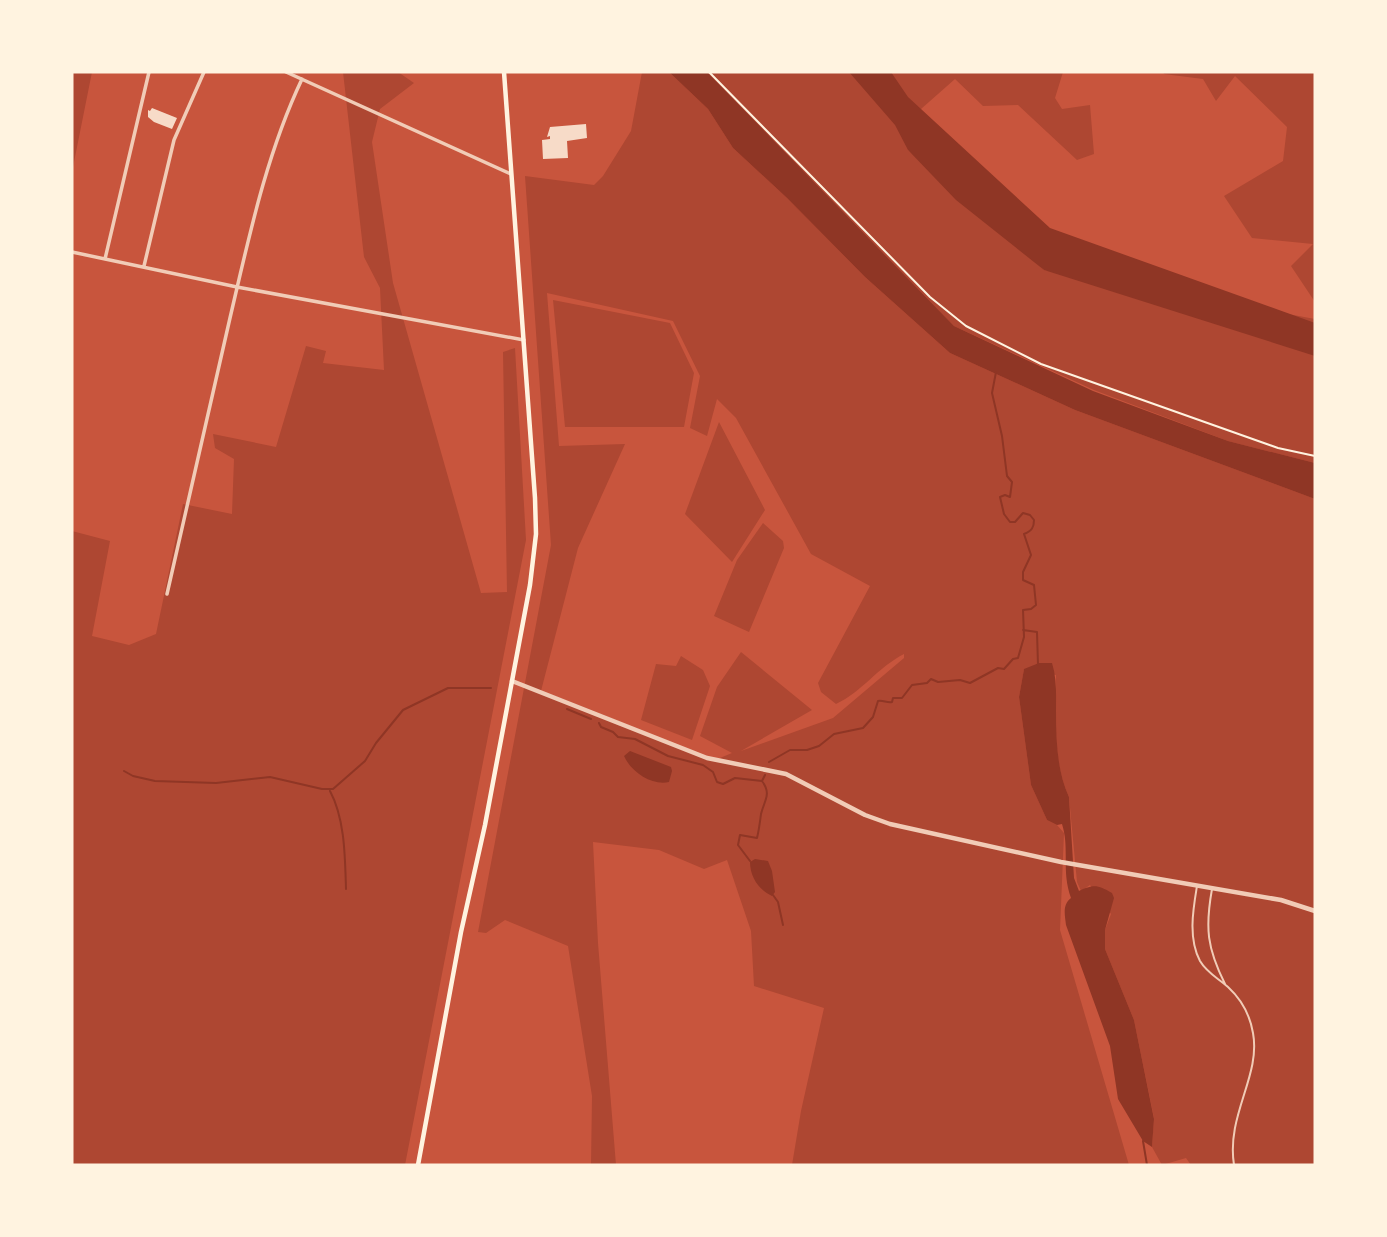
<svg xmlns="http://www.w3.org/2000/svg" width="1387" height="1237" font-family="Helvetica,sans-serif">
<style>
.green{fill:#ae4732;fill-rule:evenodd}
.water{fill:#8f3625}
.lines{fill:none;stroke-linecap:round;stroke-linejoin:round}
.stream{stroke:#8f3625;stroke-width:2}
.building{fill:#f7dbc8}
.path{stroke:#fff3e0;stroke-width:2}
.service{stroke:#f1ccb7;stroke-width:2}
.minor{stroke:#f1ccb7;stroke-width:3.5}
.tertiary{stroke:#f1ccb7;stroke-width:4.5}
.secondary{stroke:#fff3e0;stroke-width:4.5}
</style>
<rect width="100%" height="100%" fill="#c8553d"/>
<path class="green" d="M72,72H92L72,172Z
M343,72H398L414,83L380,109L372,142L393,283L481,593L507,592L503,352L515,348L526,540L405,1165H72V531L110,541L92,636L129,645L156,634L183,504L232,514L234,459L215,448L213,434L276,447L306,346L326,351L323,363L384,370L380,288L364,257Z
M642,72H669L708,109L733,148L787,198L865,277L950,353L1075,410L1315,499V1165H1191L1186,1158L1162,1165L1152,1147L1154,1118L1134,1020L1105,949V930L1111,914L1090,885L1081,891L1077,882L1069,797C1052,760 1056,715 1056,675L1024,669L1019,697L1031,785L1047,820L1057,825L1064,833L1060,930L1129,1165H792L801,1111L824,1008L754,986L751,931L727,860L704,869L659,850L593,842L598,943L616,1165H591L592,1096L568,946L505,920L486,933L478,932L551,545L525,176L594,185L603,176L631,131ZM547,293L673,321L700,376L690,428L707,436L717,399L736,418L811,554L870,586L818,683L821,692L836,704C862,692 878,667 904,654V658L833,718L741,751L812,710L741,652L717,687L700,736L732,753L715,760C657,738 600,712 541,691L578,548L625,444L559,446Z
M707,72H1063L1055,98L1062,109L1090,105L1094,154L1077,160L1018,105L983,106L955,79L921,109L908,150L1044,270L1315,319V463L1228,441L1094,390L954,326Z
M1163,72H1315V302L1291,266L1313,244L1252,238L1224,196L1283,161L1287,127L1235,76L1216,101L1203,79L1164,74Z
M553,300L670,323L694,373L684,427H565Z
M719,422L765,510L732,562L685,514Z
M763,523L783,541L784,548L749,632L714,616L737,560Z
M681,656L703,670L710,686L692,740L641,720L656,664L676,666Z"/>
<path class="water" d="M669,72H707L954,326L1093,391L1228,441L1315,463V499L1075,410L950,353L865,277L787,198L733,148L708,109Z
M849,72H891L908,97L1050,228L1315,323V356L1044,270L956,200L908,150L895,125Z
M1039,663H1052C1057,679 1056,695 1056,711C1056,740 1057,771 1069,797L1074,878L1079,891C1094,884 1098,885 1112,893L1114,898L1105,930V949L1134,1020L1154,1119L1152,1147L1143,1141L1118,1099L1110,1046L1066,925C1065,915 1062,905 1071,898C1061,871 1070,849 1062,824L1057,825L1047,820L1031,785L1019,697L1024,669Z
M630,751L671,767L672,771L669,782C652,786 631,772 624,756Z
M755,859L768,861L772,871L775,892L772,896C759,890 750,877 750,862Z"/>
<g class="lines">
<path class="stream" d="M1023,630L1037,632L1038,665
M567,709L591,719
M599,723L601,727L613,732L618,737L635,739L668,756L703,765L713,772L717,782L723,784L735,778L762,781L765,775
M769,762L790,750H807L819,746L834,734L863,728L873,717L878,701C883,700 887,703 892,702L893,698H902L912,685L927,683L931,679L938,682L960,680L970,683L998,668L1004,669L1013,659L1018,658L1024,637L1023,610L1031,609L1036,605L1034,585L1023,580V572L1031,555L1024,534C1032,531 1034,527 1034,520L1030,515L1023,513L1015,522H1010L1004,514L1000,497L1005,495L1010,497L1012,482L1007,476L1002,436L992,393L996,372
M124,771L133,776L155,781L216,783L270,777L322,789H333L365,761L376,743L403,710L448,688H491
M330,791C345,819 345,857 346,889
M750,861L738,845L740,835L757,838C759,830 760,822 761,814C764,801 772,794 762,781
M773,895L778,902L783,925
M1143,1141L1147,1165"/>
</g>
<path class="building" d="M152,108L177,118L172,129L154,122L148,117V110L150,111Z
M586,124L587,138L567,141L568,158L543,159L542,140L550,139V136L547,137L550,127Z"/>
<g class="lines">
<path class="path" d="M709,72L930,297L966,326L1041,364L1278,448L1315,456"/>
<path class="service" d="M1197,886C1193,910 1188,938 1200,961C1207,973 1218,978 1228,987C1241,999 1250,1015 1253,1033C1261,1076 1226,1115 1234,1165
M1212,889C1205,928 1207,948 1225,984"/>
<path class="minor" d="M286,72L511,174
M72,252L237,287L524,340
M105,259L149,72
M144,266L174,140L204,72
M167,594C188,502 209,410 230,318C249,237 266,155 302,79"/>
<path class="tertiary" d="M512,681L707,758L786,774L865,815L890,824L1061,862L1281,900L1315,911"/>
<path class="secondary" d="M418,1165L461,932L485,825L530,585L536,534L535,498L504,72"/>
</g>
<rect width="1387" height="1237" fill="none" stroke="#fff3e0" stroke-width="147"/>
</svg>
